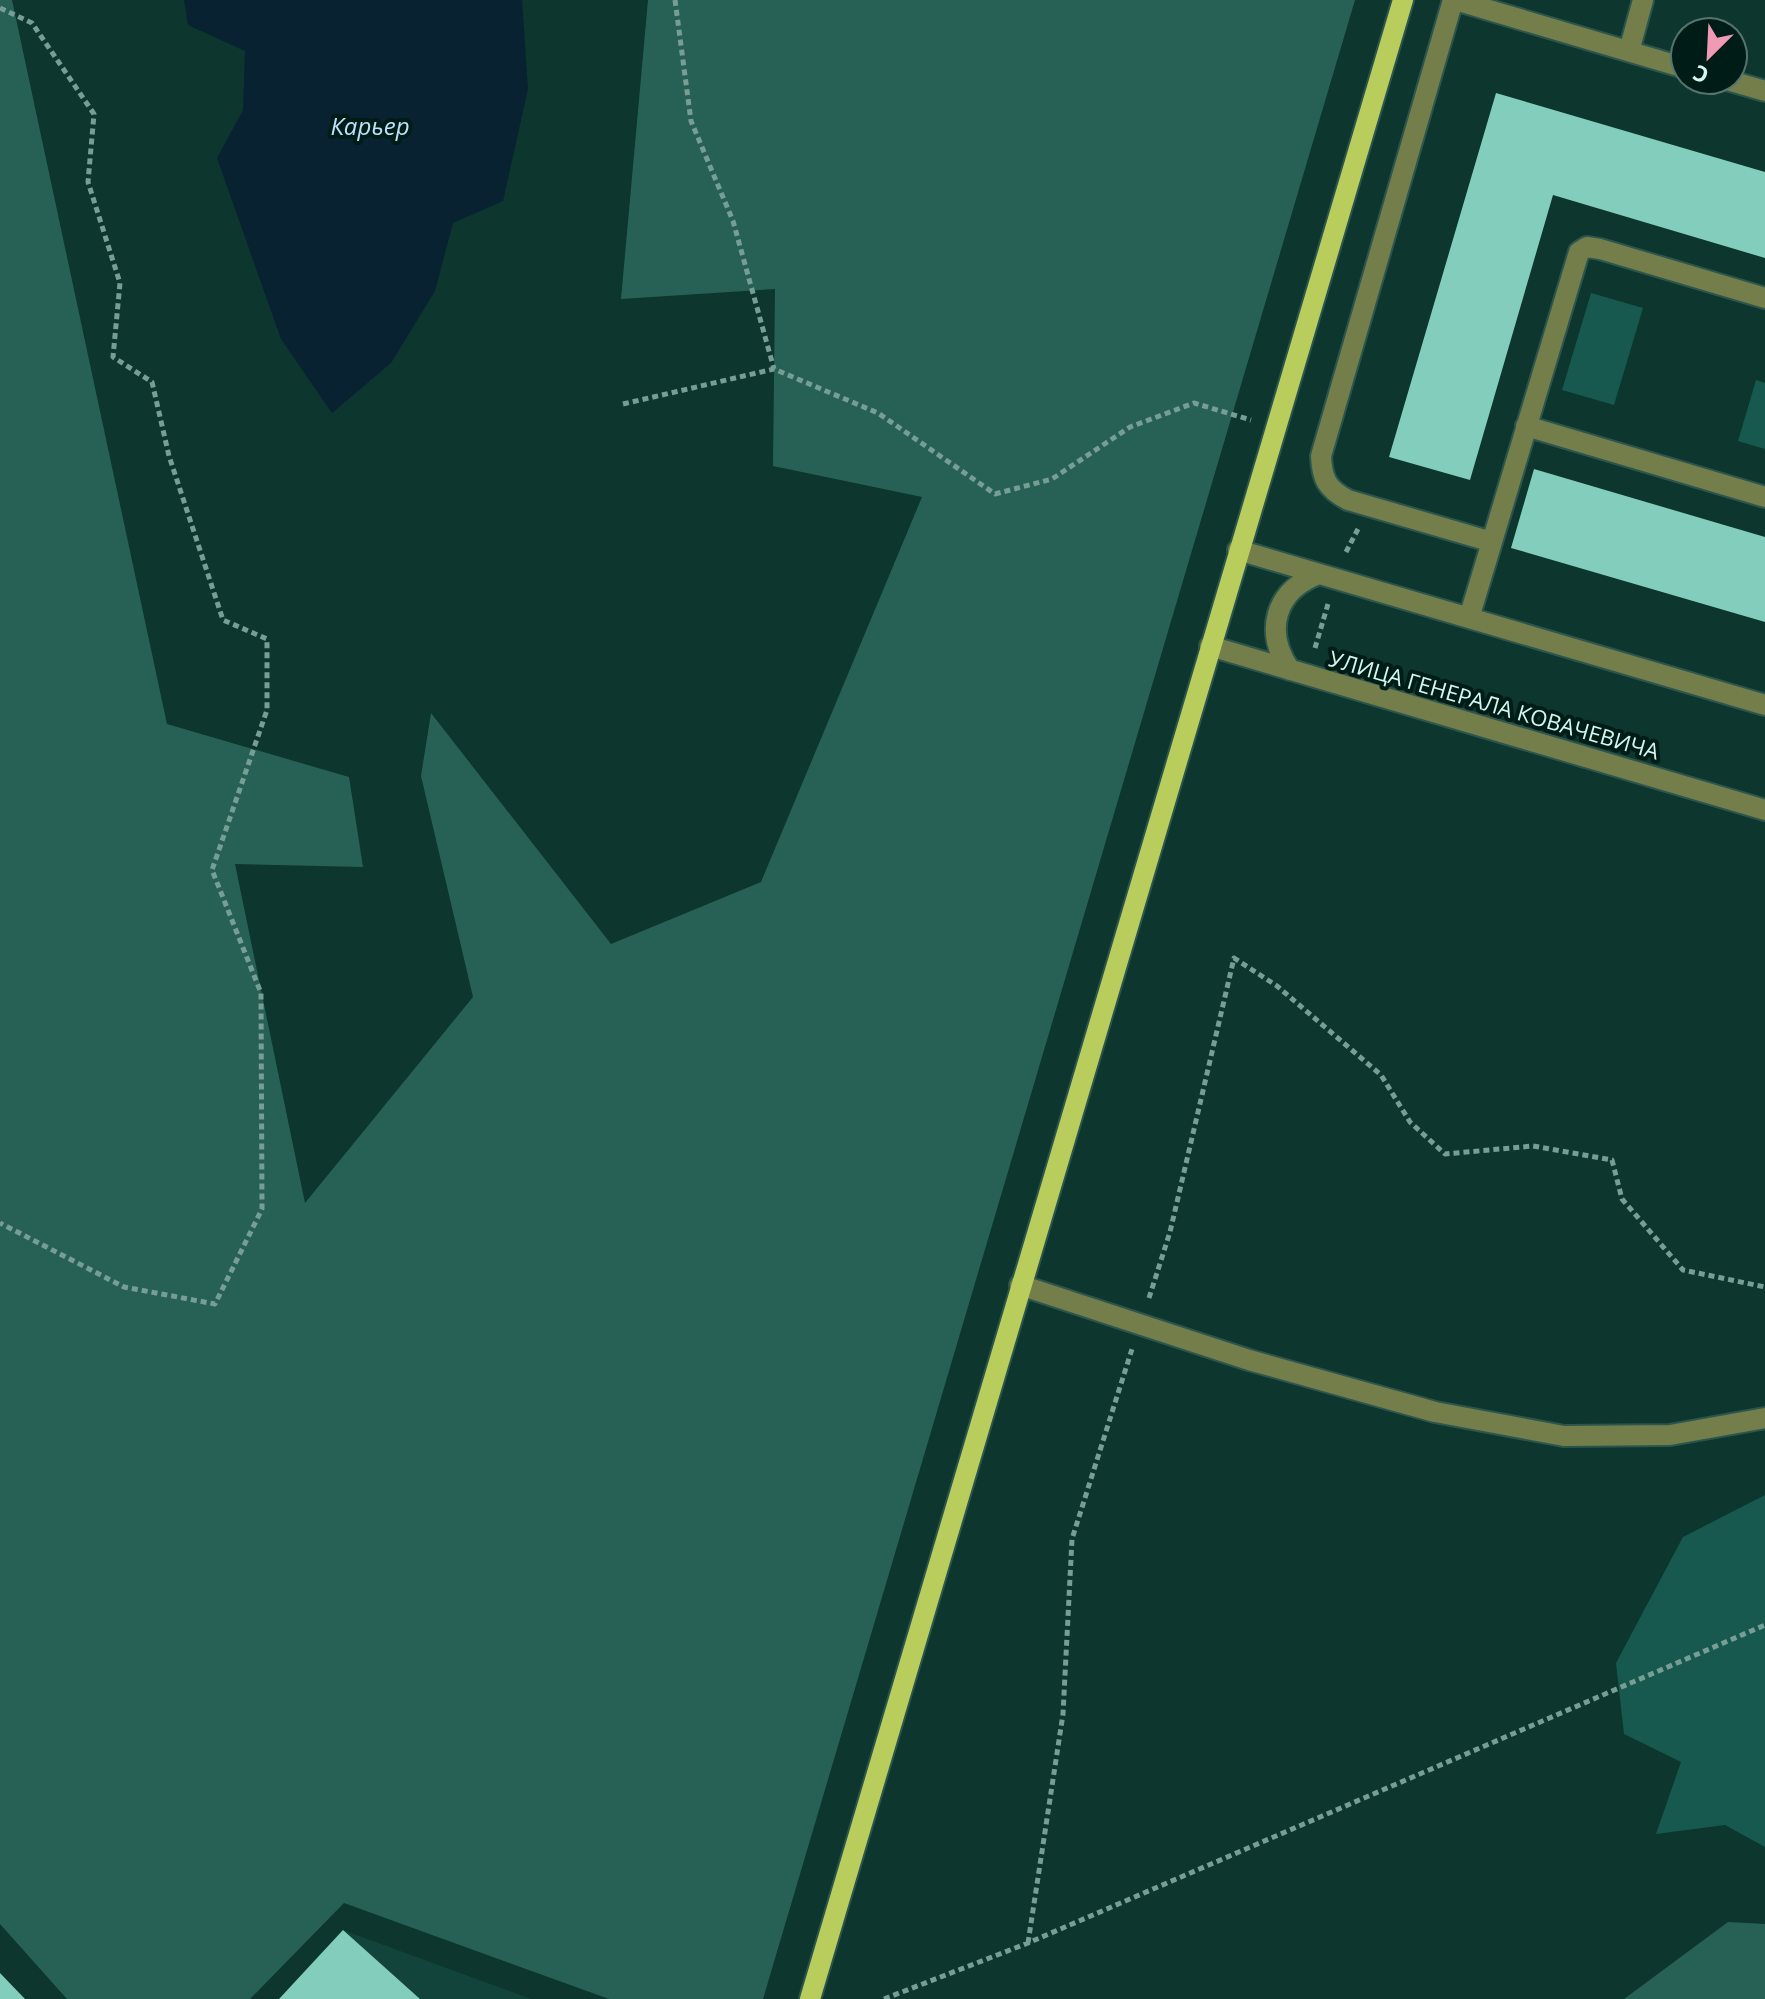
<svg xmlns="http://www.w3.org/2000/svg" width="1765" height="1999" font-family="'Open Sans',sans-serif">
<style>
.built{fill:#12443b}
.green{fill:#17594e}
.forest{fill:#276156}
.water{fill:#082231}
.building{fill:#83cdbd}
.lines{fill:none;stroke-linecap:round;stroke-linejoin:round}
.minor-casing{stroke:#2c554d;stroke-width:24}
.major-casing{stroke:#2c554d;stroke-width:24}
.path{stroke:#779e95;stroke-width:5;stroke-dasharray:6 4;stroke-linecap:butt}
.minor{stroke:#737e4a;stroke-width:20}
.major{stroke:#b8cd5c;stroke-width:20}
.labels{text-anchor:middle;stroke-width:8;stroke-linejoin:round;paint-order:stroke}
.street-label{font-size:22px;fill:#d4f8ef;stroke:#001c16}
.water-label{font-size:24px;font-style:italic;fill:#bce2fd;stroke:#001c16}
</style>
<rect width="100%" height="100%" fill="#0c362e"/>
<path class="built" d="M343,1930L531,1999H279Z"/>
<path class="green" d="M1591,293L1643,308L1614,405L1562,390Z
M1756,380L1765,383V449L1738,441Z
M1765,1495V1847L1725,1825L1656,1834L1681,1762L1624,1734L1616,1663L1683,1537Z"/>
<path class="forest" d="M0,0H12L167,724L349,777L363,867L235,864L305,1203L473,997L421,776L431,713L611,944L761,882L922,497L773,466L775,289L621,299L648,0H1355L763,1999H609L344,1903L250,1999H67L0,1924Z
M1728,1922L1765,1924V1999H1624Z"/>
<path class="water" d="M184,0H522L528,89L503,201L453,223L435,291L391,363L332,413L281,339L217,158L243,110L245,51L188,25Z"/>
<path class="building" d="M1496,93L1765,172V258L1553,195L1470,480L1389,457Z
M1534,469L1765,537V622L1511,548Z
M343,1930L420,1999H279Z
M0,1973L25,1999H0Z"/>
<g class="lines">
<g class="minor-casing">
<path id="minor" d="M1453,0L1321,456C1322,479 1327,489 1348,500L1492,542L1469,618
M1455,0L1685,68
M1629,51L1643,0
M1727,80L1765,91
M1526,426L1765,497
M1492,542L1579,252L1587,247L1600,249L1765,298
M1238,550L1765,705
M1210,646L1765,810
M1290,670C1264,632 1274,591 1319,574
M1020,1285L1249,1360L1435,1412L1564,1436L1670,1435L1765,1418"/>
</g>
<g class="major-casing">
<path id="major" d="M810,1999L1403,0"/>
</g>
<path class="path" d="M675,0L691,121L733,221L774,369
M0,8L32,23L94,114L88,182L120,283L113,357L152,382L169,456L223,620L267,639V710L212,870L261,993L262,1209L215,1304L124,1287L0,1223
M623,404L774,369L878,413L995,494L1052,479L1130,427L1194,403L1251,420
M1346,552L1358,529
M1315,648L1328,604
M1149,1298L1170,1232L1234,958L1277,986L1381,1075L1410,1122L1445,1154L1533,1146L1612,1160L1622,1199L1683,1270L1765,1287
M1028,1943L1063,1714L1072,1539L1132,1349
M884,1999L1028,1943L1765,1625"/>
<use href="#minor" class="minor"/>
<use href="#major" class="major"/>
</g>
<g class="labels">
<g class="street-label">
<text transform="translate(1494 705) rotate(16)" y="8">УЛИЦА ГЕНЕРАЛА КОВАЧЕВИЧА</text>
</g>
<g class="water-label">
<text x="370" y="135">Карьер</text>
</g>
</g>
<g transform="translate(1709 56) rotate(204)"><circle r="38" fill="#001c16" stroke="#55746d" stroke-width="2"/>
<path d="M0-6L14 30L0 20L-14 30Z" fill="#f09ab6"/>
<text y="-12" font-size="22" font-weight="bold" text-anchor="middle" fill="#d4f8ef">С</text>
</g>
</svg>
